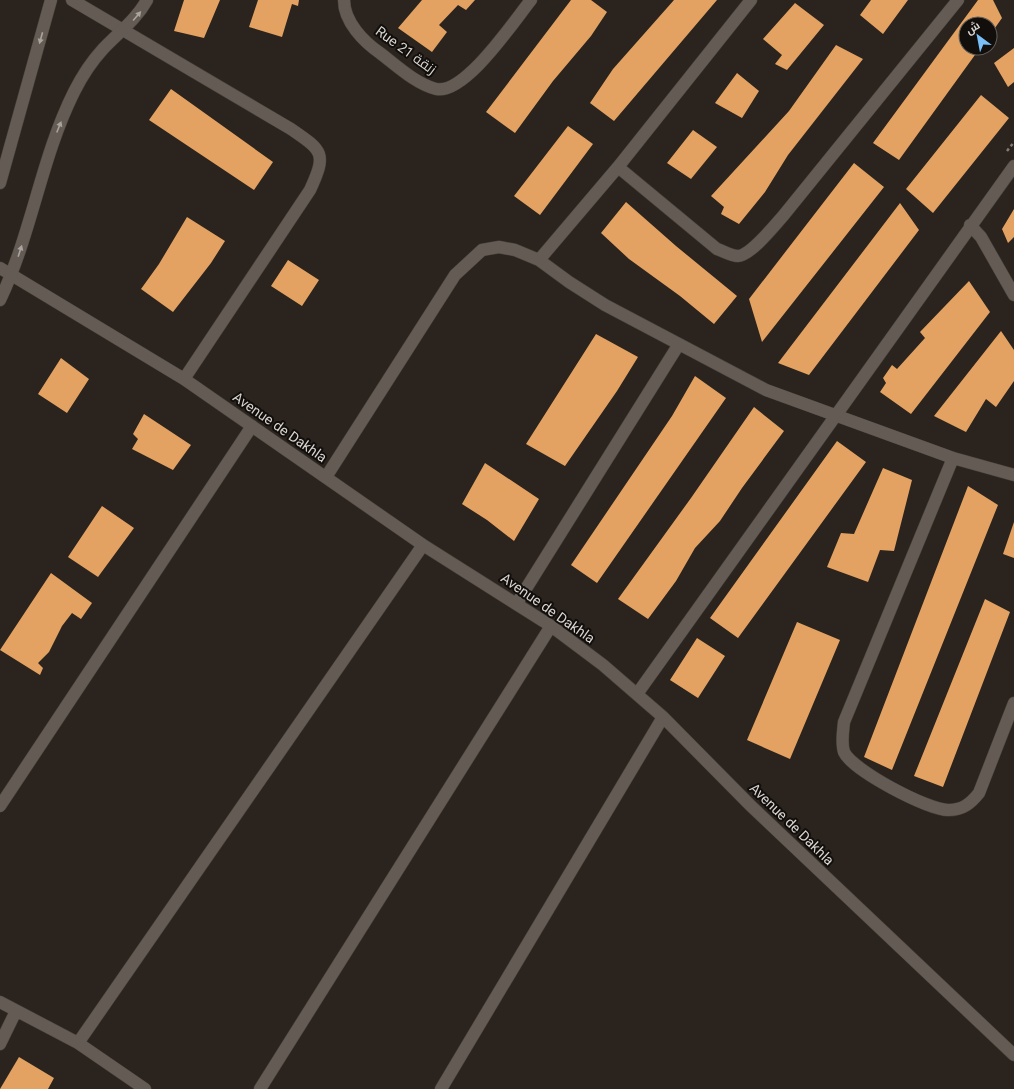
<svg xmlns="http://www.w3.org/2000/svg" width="1014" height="1089" font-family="Roboto,Cairo,sans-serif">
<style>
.building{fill:#e3a262}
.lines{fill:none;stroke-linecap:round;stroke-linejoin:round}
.street-casing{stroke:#47423c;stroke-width:13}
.secondary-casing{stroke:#47423c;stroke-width:13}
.path{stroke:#807b76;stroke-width:2.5;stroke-dasharray:3 3;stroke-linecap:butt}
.street{stroke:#635b54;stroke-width:12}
.secondary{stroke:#635b54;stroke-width:12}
.oneway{fill:#aaa49f}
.labels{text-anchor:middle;stroke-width:4;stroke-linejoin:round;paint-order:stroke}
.street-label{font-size:14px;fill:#d9d5d1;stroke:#110e0b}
</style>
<rect width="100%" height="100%" fill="#2b241e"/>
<path class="building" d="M184,0H220L204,38L174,31Z
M258,0H299L298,6L292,4L282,37L249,27Z
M422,0H475L466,10L458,5L439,25L447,32L432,52L398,28Z
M571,0H591L607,12L591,36L553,81L515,133L486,112Z
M674,0H717L614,121L590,103L613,69Z
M871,0H908L883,34L860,15Z
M978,0H993L1002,18L990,35V24H966V48H980L899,160L873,143Z
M795,3L824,25L787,70L775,64L782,55L763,39Z
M836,45L863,59L788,155L765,192L739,224L721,214L724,207L711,196L789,111Z
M1014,48V82L1008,87L994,63Z
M737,73L759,91L742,118L715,103Z
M171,89L273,162L254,190L149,120Z
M981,95L1009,118L933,213L906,189Z
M568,126L593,144L540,215L514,196Z
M693,130L717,147L691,179L667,163Z
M854,163L884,187L762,342L749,299Z
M626,202L676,246L737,296L714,324L680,296L629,259L601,233Z
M900,203L919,230L809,375L778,363Z
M1014,209V237L1008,243L1002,229Z
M187,217L225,241L211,263L173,312L141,289L159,264Z
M288,260L319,280L302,306L271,286Z
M969,281L990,312L911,414L880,392L886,383L883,378L892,365L897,369L925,338L920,332Z
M1001,331L1014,350V381L996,407L986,399L966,432L934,416Z
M596,334L638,357L617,391L565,466L526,444Z
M61,358L89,379L67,413L38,394Z
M695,376L726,398L597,583L571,565L672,416Z
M754,407L784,431L742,488L720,521L695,548L676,581L648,619L618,599L691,498Z
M144,414L191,445L173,470L132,449L138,439L133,434Z
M837,441L866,462L738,638L710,618Z
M485,463L539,499L514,541L487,520L462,504Z
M883,468L912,480L894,551L880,550L868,582L827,567L841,533L854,534Z
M968,486L998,505L892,770L864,757Z
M102,506L134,528L98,577L68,557Z
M1014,522V558L1003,554Z
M51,573L92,603L81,619L72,613L62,626L49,652L38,663L43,668L40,675L0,650Z
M985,599L1010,612L943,787L914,776Z
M797,622L840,640L790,759L747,740Z
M697,638L725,656L698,698L670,680Z
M19,1057L54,1078L48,1089H0Z"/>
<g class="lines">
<g class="street-casing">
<path id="street" d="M72,0L291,129C323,151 327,153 310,190L184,379
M344,0C344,22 364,42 380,53C397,66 416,84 436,89C465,95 514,21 531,0
M618,167L717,249C723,251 731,256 738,256C751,255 774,226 783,216L958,0
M970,225L981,237L1014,295
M539,260L618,167L751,0
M0,268L184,379L423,545L551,626L603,665L663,717L751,806L1014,1055
M953,458L844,722C843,732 841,743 844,752C852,770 929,811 949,810C963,810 971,803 979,793L1014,703
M326,477L455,275L482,250L499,247L515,250L539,260L569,282L605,305L766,390L953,458L1014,475
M517,603L679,344
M637,694L1014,166
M0,806L252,426
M0,1002L78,1043L145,1089
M78,1043L423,545
M0,1044L16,1011
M260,1089L551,626
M441,1089L663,717"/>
</g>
<g class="secondary-casing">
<path id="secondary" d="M0,183L51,0
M0,300C32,233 41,158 74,92C82,76 91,62 103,49C118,33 136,20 147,0"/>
</g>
<path class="path" d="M1007,151L1014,142"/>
<use href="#street" class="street"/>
<use href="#secondary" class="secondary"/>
</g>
<defs><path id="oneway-solid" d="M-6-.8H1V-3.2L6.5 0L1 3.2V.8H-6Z"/></defs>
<g class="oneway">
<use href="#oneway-solid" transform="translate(137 16) rotate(-49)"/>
<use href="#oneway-solid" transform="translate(41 38) rotate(105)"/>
<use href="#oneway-solid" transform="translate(59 127) rotate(-68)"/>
<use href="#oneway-solid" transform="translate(20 251) rotate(-72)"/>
</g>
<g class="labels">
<g class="street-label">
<text transform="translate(406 50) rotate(36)" y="5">Rue 21 زنقة</text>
<text transform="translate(280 427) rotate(35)" y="5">Avenue de Dakhla</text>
<text transform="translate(548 608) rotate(35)" y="5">Avenue de Dakhla</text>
<text transform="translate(792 824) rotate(44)" y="5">Avenue de Dakhla</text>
</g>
</g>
<g transform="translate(978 36) rotate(328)"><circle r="19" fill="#110e0b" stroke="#615e5a"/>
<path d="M0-3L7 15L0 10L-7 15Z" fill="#79bff8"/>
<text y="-6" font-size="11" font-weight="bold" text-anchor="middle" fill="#d9d5d1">ش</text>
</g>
</svg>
